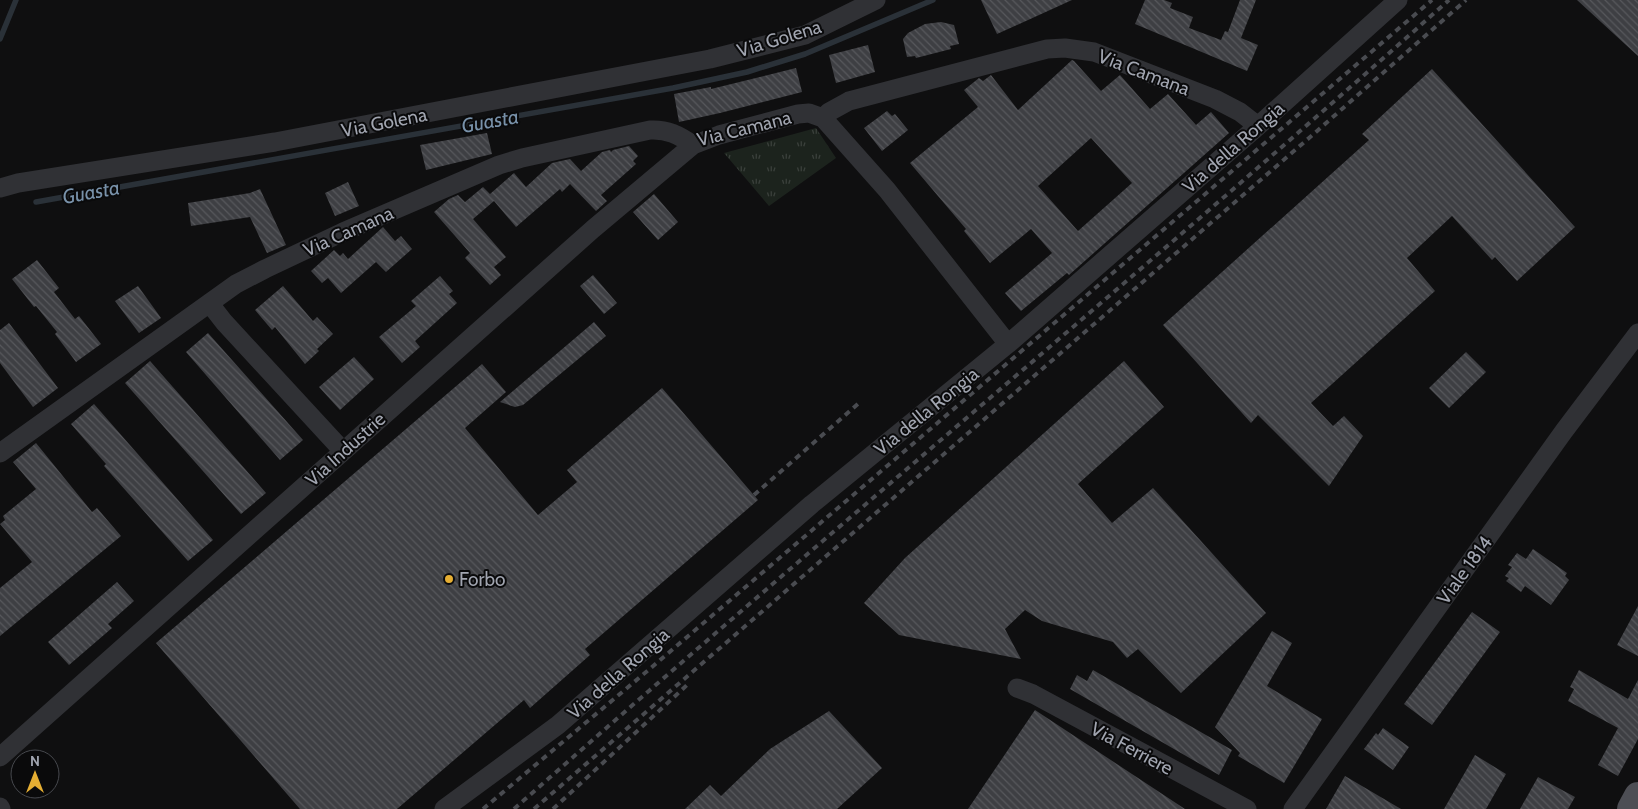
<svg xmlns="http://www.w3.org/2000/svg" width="1638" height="809" font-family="Cabin,sans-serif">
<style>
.park{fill:url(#park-tufts)}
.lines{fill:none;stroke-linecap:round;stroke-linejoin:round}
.stream{stroke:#2a3138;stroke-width:5.5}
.building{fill:url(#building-back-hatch);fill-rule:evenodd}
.minor{stroke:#303135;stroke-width:19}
.primary{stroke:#4d4e54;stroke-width:28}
.rail{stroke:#494b50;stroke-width:4;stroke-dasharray:6 5;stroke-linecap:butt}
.poi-dot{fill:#e5ae33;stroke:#0a0a0b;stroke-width:2}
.labels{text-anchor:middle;stroke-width:4;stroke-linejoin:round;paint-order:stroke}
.street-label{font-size:19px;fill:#a1a5b0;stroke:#0a0a0b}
.poi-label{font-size:19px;fill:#a1a5b0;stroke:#0a0a0b;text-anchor:start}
.water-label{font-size:20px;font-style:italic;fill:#7992aa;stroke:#0a0a0b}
</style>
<defs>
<pattern id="park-tufts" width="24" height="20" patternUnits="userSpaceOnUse" patternTransform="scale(1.25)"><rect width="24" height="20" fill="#1c231d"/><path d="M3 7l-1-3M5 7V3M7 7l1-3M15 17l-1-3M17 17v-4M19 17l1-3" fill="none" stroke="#3a403b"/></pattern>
<pattern id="building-back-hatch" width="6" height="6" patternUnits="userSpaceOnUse" patternTransform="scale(1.25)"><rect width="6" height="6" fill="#3e3f43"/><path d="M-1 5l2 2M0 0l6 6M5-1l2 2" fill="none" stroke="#57585c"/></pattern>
</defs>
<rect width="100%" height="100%" fill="#0f0f10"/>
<path class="park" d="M816,128L836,158L769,206L724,153Z"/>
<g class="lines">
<path class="stream" d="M0,39L16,0
M36,202L673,88L747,72L805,54L933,0"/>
</g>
<path class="building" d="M981,0H1072L997,34Z
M1145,0H1164L1172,3L1170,8L1193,17L1189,28L1221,40L1225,31L1228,32L1240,0H1256L1241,38L1258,45L1247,71L1135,24Z
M1577,0H1638V56Z
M941,22L954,25L959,44L950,46L951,49L916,58L915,56L907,57L903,39L908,33L925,24Z
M868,45L875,72L836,83L829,55Z
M1072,60L1074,61L1101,91L1120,75L1150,109L1168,94L1196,125L1211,112L1229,133L1069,275L1067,273L1021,311L1005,293L1052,253L1031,229L990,263L964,231L966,229L910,163L978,107L964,90L979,78L983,81L991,75L1018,110ZM1091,138L1132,183L1078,231L1038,186Z
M796,68L802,92L720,113L679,122L674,94L711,87V89Z
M1432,69L1575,227L1517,281L1495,257L1492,260L1452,216L1407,258L1435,291L1311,403L1333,426L1344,416L1363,436L1329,486L1258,415L1251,423L1163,325L1369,140L1362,134Z
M887,111L892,116L895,114L908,130L882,151L864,128Z
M487,133L492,154L426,170L420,145Z
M629,146L638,156L633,161L636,164L601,195L607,201L596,211L570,184L562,192L560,189L516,227L494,201L473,219L506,257L494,267L501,275L490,285L465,258L470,253L434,212L449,199L458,195L465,202L483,187L490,194L514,173L526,187L552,163L570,159L581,171L602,152L610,150L611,152L613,150Z
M348,182L359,206L335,216L325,193Z
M260,189L286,245L267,253L250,217L191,226L188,203L250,193Z
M654,194L678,222L658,240L633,212Z
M383,227L395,241L401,236L412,249L386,272L376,262L341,293L328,278L322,283L311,271L334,250L340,256L343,253L348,259Z
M37,260L59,288L54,292L75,319L79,316L101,344L76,362L55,334L57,332L36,306L34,307L12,279Z
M593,275L617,303L604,314L580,286Z
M440,276L453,291L449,294L457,303L415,341L420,347L402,363L379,337L416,306L411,301Z
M138,286L161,318L139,333L115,301Z
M283,286L313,321L317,317L333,334L317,349L319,351L305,364L275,327L272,330L255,310Z
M594,322L606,336L523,405L515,407L500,402Z
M9,323L58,388L33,407L0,363V330Z
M208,333L303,440L280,460L186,352Z
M1466,352L1486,372L1449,408L1429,388Z
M354,357L374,379L340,410L319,387Z
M150,361L266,493L241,514L125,383Z
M1124,361L1164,407L1078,484L1112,523L1153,488L1266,613L1181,693L1138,649L1127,658L1113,642L1042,621L1025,610L1005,629L1021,659L899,635L864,603L905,558Z
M482,364L506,392L465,428L538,515L577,482L567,470L662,388L758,500L585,649L590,655L530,708L524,700L397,809H300L156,643Z
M94,404L213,540L188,561L104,466L106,464L71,424Z
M36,443L92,512L97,508L121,536L0,636V588L32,562L0,524L5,520L3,516L36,489L13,462Z
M1533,549L1567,573L1565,576L1569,580L1551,605L1525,586L1521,592L1506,581L1509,578L1505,576L1512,567L1508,565L1517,553L1526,559Z
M117,582L134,601L108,624L112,628L69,665L48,642Z
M1638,606V656L1617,645Z
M1472,612L1500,632L1432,725L1404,704Z
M1272,631L1292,643L1267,686L1322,719L1284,783L1238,756L1240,753L1215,727Z
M1093,670L1232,750L1219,775L1070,689L1077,675L1087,681Z
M1579,670L1628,699L1638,680V739L1618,776L1598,765L1618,728L1568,701L1574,689L1570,687Z
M1035,710L1185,809H968Z
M829,711L882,768L837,809H685L710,785L721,796L770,749Z
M1383,728L1409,747L1393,770L1364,749L1376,733L1378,735Z
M1475,755L1506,774L1486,809H1444Z
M1345,776L1401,809H1326Z
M1538,777L1575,797L1568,809H1520Z"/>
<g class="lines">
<path class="minor" d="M823,118L829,112L849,101L1047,49L1065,48L1094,52L1215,99L1240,112L1258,126
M0,188L18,183L275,142L710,59L805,35L876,0
M210,304L224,322L343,451
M0,453L236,284L265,269L343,232L499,165L522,158L650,130C667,129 679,135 693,145
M1017,688L1033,694L1247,809
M0,757L593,229L693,145L719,135L798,114L809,113L823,118L887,190L1008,344
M0,807L1,809
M444,809L558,725L812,504L1008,344L1258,126L1398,0
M1293,809L1564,431L1638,333"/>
<path class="primary" d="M1631,809L1638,796"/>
<path class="rail" d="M754,495L859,403
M483,809L652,667L1432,0
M514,809C823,536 1141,274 1449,0
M534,809L1309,138L1466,0
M553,809L687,685"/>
</g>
<circle class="poi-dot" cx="449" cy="579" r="5"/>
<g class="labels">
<g class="street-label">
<text transform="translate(779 38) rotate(-17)" y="7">Via Golena</text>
<text transform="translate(1144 72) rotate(21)" y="7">Via Camana</text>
<text transform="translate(384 122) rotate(-11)" y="7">Via Golena</text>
<text transform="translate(744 128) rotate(-14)" y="7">Via Camana</text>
<text transform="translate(1233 147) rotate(-41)" y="7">Via della Rongia</text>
<text transform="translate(348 231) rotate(-24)" y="7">Via Camana</text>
<text transform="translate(926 411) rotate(-39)" y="7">Via della Rongia</text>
<text transform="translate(345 449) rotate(-42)" y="7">Via Industrie</text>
<text transform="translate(1464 570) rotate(-54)" y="7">Viale 1814</text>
<text transform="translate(618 673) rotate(-41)" y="7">Via della Rongia</text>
<text transform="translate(1132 748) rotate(28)" y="7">Via Ferriere</text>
</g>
<g class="poi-label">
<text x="459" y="586">Forbo</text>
</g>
<g class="water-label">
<text transform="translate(490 121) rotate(-10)" y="7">Guasta</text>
<text transform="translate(91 192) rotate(-10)" y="7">Guasta</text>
</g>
</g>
<g transform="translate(35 774)"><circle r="24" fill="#0a0a0b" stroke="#46484d"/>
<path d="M0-4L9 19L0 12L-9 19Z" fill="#e5ae33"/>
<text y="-8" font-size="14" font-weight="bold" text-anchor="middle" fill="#a1a5b0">N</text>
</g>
</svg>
